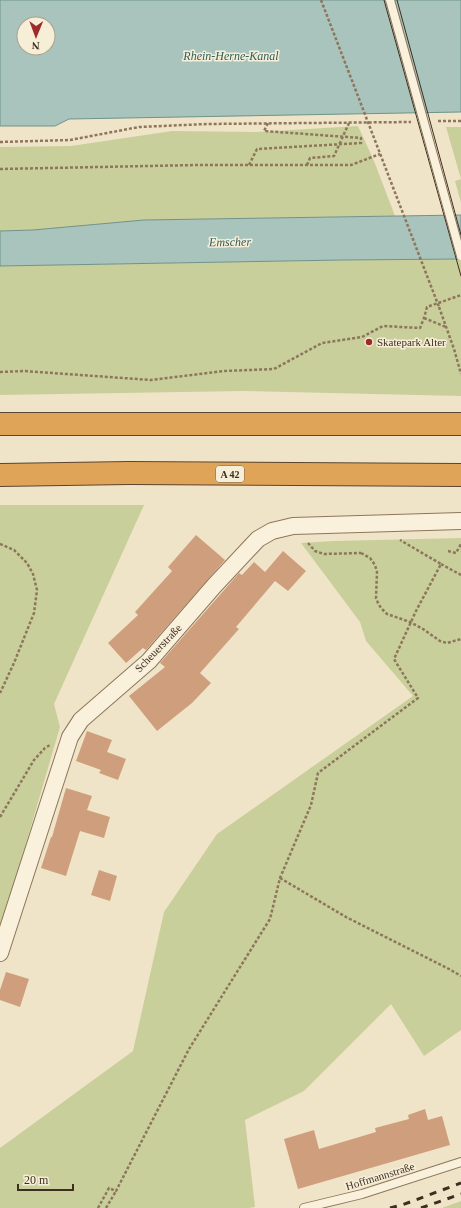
<svg xmlns="http://www.w3.org/2000/svg" width="461" height="1208" font-family="'Times New Roman',serif">
<style>
.green{fill:#c9cf9b}
.water{fill:#a9c4bc;stroke:#6f938a;fill-rule:evenodd}
.building{fill:#cf9f7d}
.lines{fill:none;stroke-linecap:round;stroke-linejoin:round}
.lane-casing{stroke:#8d765c;stroke-width:10}
.street-casing{stroke:#8d765c;stroke-width:18}
.highway-casing{stroke:#5b4430;stroke-width:24}
.path{stroke:#8d765c;stroke-width:2.5;stroke-dasharray:3 2;stroke-linecap:butt}
.lane{stroke:#faf1dc;stroke-width:8}
.street{stroke:#faf1dc;stroke-width:16}
.highway{stroke:#e0a458;stroke-width:22}
.tram{stroke:#3d2e20;stroke-width:1}
.rail{stroke:#3d2e20;stroke-width:3;stroke-dasharray:7 7;stroke-linecap:butt}
.lane-bridge-casing{stroke:#8d765c;stroke-width:10;stroke-linecap:butt}
.path-bridge{stroke:#8d765c;stroke-width:2.5;stroke-dasharray:3 2;stroke-linecap:butt}
.lane-bridge{stroke:#faf1dc;stroke-width:8}
.poi-dot{fill:#9e2a2b;stroke:#f7eed8;stroke-width:1.5}
.labels{text-anchor:middle;stroke-width:3;stroke-linejoin:round;paint-order:stroke}
.shield{fill:#f7eed8;stroke:#756857;stroke-width:1}
.shield-label{font-size:10px;font-weight:bold;fill:#3d2e20}
.poi-label{font-size:11px;fill:#3d2e20;stroke:#f7eed8;text-anchor:start}
.street-label{font-size:11px;fill:#3d2e20;stroke:#f7eed8}
.water-label{font-size:12px;font-style:italic;fill:#2f5d5a;stroke:#f7eed8}
</style>
<rect width="100%" height="100%" fill="#f0e4c8"/>
<path class="green" d="M358,126L374,161L395,216L144,220L33,230L0,231V147L71,146L172,131L257,132Z
M446,127H461V203L455,181L461,179Z
M461,259V396L245,391L0,395V266L342,260Z
M0,505H144L54,704L60,727L13,888L0,927Z
M461,538V1030L424,1056L391,1004L304,1091L245,1120L255,1207L249,1208H0V1148L133,1051L164,912L217,834L413,696L366,641L360,622L301,543L334,541Z
M461,1201V1208H442Z"/>
<path class="water" d="M0,0H461V112L69,119L55,126H0ZM24,24H48V48H24Z
M461,215V259L342,260L0,266V231L33,230L144,220Z"/>
<path class="building" d="M196,535L225,560L146,650L143,648L126,663L108,643L138,615L135,612L172,571L168,567Z
M283,551L306,571L288,591L275,581L236,627L239,629L200,673L211,683L192,703L157,731L129,696L165,667L160,663L239,573L242,575L254,562L265,572Z
M87,731L112,740L107,752L126,759L118,780L99,773L101,770L76,761Z
M66,788L92,796L87,810L110,817L104,838L80,831L66,876L41,868L51,837H52Z
M99,870L117,876L110,901L91,895Z
M6,972L29,979L20,1007L0,1000V990Z
M425,1109L428,1120L442,1116L450,1145L298,1189L284,1139L314,1130L319,1149L376,1132L375,1128L409,1119L408,1115Z"/>
<g class="lines">
<g class="lane-casing">
<path id="lane" d="M304,1208L362,1194L461,1162"/>
</g>
<g class="street-casing">
<path id="street" d="M0,953L70,737L81,720L149,661L214,586L258,539L272,531L293,526L461,521"/>
</g>
<g class="highway-casing">
<path id="highway" d="M0,424H461
M0,475L129,473L461,475"/>
</g>
<path class="path" d="M438,121H461
M0,142L70,140L139,127L207,124L411,122
M249,165L257,149L361,143V138L264,131L268,123
M307,165L310,158L334,156L349,123
M0,169L198,165H351L380,154
M439,307L454,349L461,374
M424,318L446,327
M0,372L24,371L151,380L224,371L274,369L322,343L362,337L383,326L420,328L424,318L427,307L461,295
M308,543L315,551L324,554L361,553
M0,544L14,550L27,563L33,574L37,590L34,613L14,663L0,693
M448,551L456,553L461,544
M441,564L461,575
M0,817L34,760L45,748L50,745
M280,878L346,917L449,969L461,976
M98,1208L109,1188L116,1191L189,1049L270,919L280,878L311,805L318,773L418,698L394,659L416,611L441,564L400,540
M106,1208L116,1191"/>
<use href="#lane" class="lane"/>
<use href="#street" class="street"/>
<use href="#highway" class="highway"/>
<path class="tram" d="M384,0L461,276
M397,0L461,235"/>
<path class="rail" d="M390,1208L402,1205L461,1183
M421,1208L461,1194"/>
<g class="lane-bridge-casing">
<path id="lane-bridge" d="M390,0L461,256"/>
</g>
<path class="path-bridge" d="M321,0L439,307
M361,553L370,558L375,565L377,572L376,598L378,603L381,608L387,614L410,622L423,629L440,641L447,643L461,639"/>
<use href="#lane-bridge" class="lane-bridge"/>
</g>
<circle class="poi-dot" cx="369" cy="342" r="4"/>
<g class="labels">
<rect class="shield" x="216" y="466" width="28" height="16" rx="3"/>
<g class="shield-label">
<text x="230" y="478">A 42</text>
</g>
<g class="poi-label">
<text x="377" y="346">Skatepark Alter</text>
</g>
<g class="street-label">
<text transform="translate(158 648) rotate(-46)" y="4">Scheuerstraße</text>
<text transform="translate(380 1176) rotate(-17)" y="4">Hoffmannstraße</text>
</g>
<g class="water-label">
<text x="231" y="60">Rhein-Herne-Kanal</text>
<text transform="translate(230 242) rotate(-1)" y="4">Emscher</text>
</g>
</g>
<g transform="translate(36 36) rotate(181)"><circle r="19" fill="#f7eed8" stroke="#ada18e"/>
<path d="M0-3L7 15L0 10L-7 15Z" fill="#9e2a2b"/>
<text y="-6" font-size="11" font-weight="bold" text-anchor="middle" fill="#3d2e20">N</text>
</g>
<path d="M18 1184v6h55v-6" fill="none" stroke="#3d2e20" stroke-width="2"/>
<text x="24" y="1184" font-size="12" fill="#3d2e20" stroke="#f7eed8" stroke-width="3" paint-order="stroke">20 m</text>
</svg>
